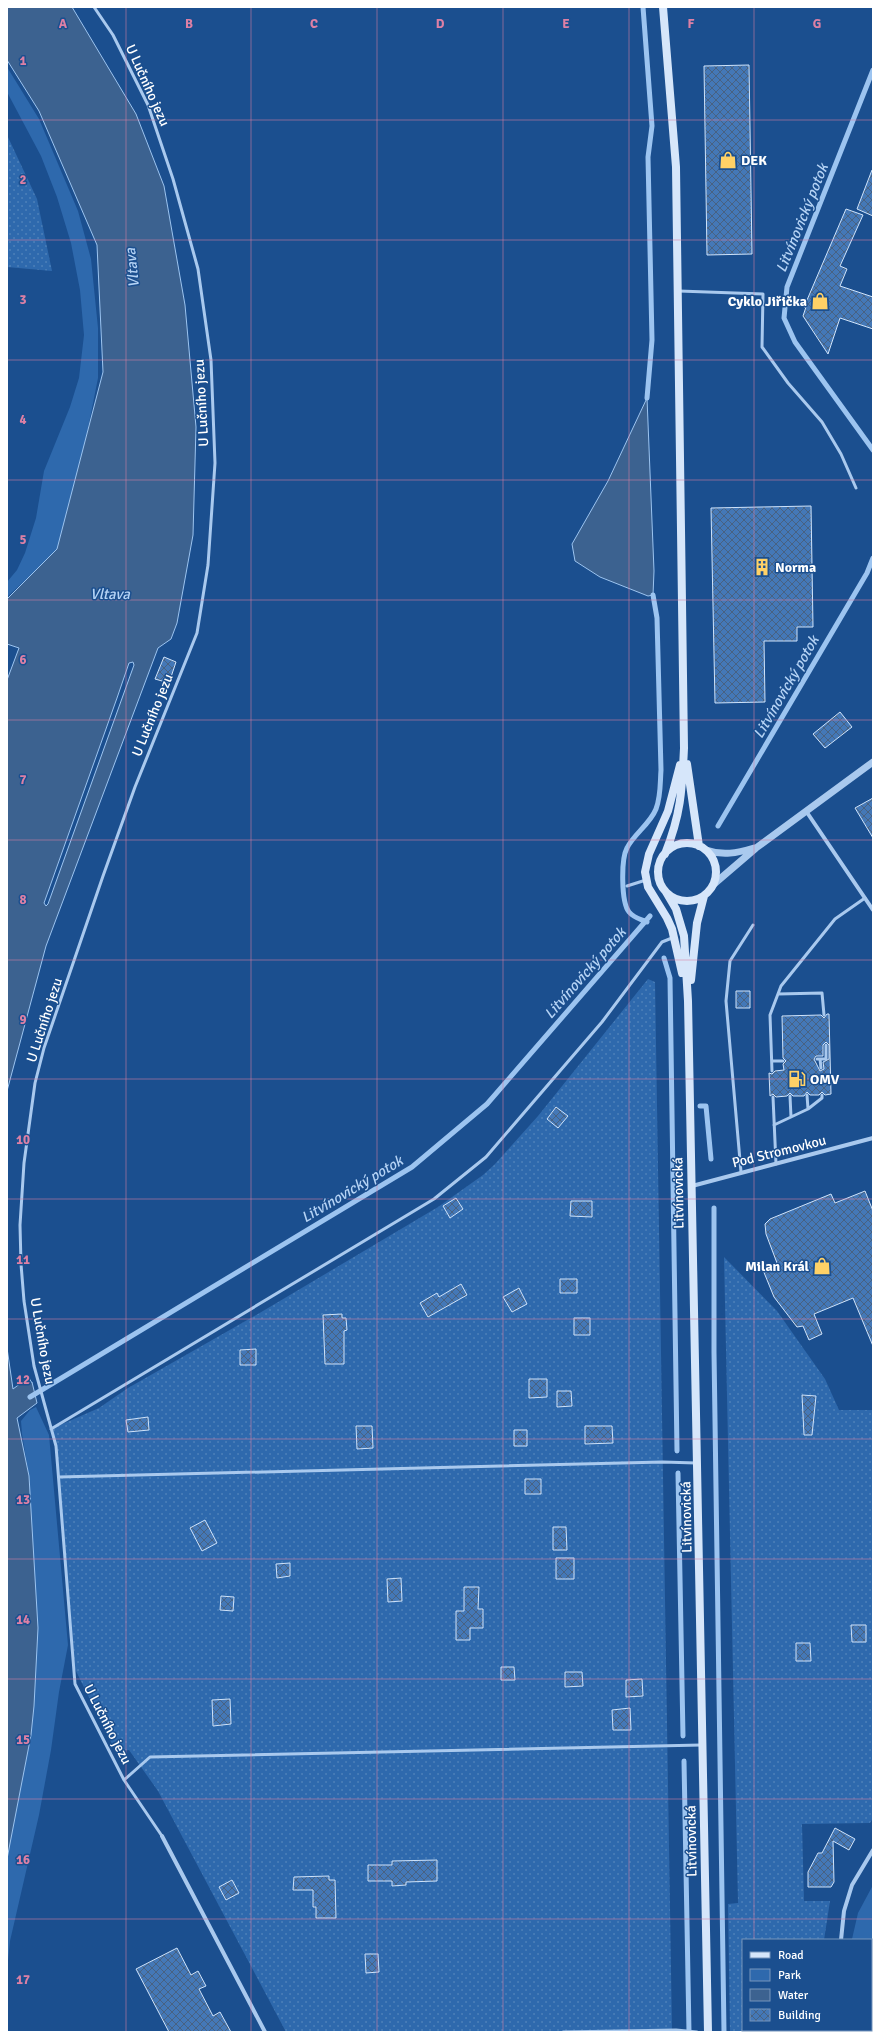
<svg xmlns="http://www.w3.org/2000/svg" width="880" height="2039" font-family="Signika,sans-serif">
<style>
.green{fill:#2e69ad}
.garden{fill:url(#garden-dots)}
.water{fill:#3c6290;stroke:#9cc4f0;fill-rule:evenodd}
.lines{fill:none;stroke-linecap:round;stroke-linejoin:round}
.stream{stroke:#9cc4f0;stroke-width:5}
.building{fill:url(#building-cross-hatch);stroke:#cfe3fa;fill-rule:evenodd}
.service{stroke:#a9c9ee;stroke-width:3}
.minor{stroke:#a9c9ee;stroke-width:4}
.tertiary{stroke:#a9c9ee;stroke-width:7}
.secondary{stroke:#d6e6fa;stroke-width:8}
.grid{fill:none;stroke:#dd80a5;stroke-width:1;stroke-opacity:0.55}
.labels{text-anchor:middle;stroke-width:3;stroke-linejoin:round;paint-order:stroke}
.street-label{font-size:14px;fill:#fff;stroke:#1b4f8f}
.poi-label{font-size:14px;font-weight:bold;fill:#fff;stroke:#1b4f8f;text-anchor:start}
.water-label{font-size:15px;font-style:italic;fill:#b5d3f5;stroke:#1b4f8f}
.grid-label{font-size:13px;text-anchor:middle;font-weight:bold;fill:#dd80a5;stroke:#1b4f8f;stroke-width:3;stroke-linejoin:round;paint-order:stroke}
</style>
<defs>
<pattern id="garden-dots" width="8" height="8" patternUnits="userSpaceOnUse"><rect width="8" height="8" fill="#2e69ad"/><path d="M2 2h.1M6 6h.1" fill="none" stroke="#4d80b9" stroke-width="1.8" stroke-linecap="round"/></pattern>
<pattern id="building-cross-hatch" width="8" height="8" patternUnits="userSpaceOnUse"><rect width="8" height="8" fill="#4478b7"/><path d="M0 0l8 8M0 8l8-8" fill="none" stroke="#486282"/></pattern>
</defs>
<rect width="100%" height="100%" fill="#1b4f8f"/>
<path class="green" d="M7,67L39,119L78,211L91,259L98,328V378L75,494L59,549L7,597V582L17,570L25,553L36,518L44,471L70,407L79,378L84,335L80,290L71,243L57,197L41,156L7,92Z
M36,1407L49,1435L68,1645L59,1692L51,1750L39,1815L10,1941L7,1970V1855L31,1735L34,1706L29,1476L22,1434L21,1421L30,1410Z
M873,1885V1953L871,1952V1940L852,1939L858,1913Z"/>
<path class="garden" d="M7,135L37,199L52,271L7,267Z
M648,979L655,982L672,2032H286L158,1791L129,1750L116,1752L73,1665L56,1446L51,1429L99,1408L128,1388L263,1311L438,1207L483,1175L495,1164L538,1116Z
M724,1257L777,1311L825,1379L839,1410H873V1818L870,1823L802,1824L804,1901H830L824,1940H743V2030H815V2032H730L728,1904L738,1903Z"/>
<path class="water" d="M7,7H72L136,114L164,186L185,305L196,427L193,535L177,623L171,639L158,648L46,946L7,1091V680L19,648L7,644V599L57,549L103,372L97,245L39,111L7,60ZM133,662L134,665L48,904L46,906L44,903L117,698L129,663Z
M647,398L654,571L653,595L648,596L600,577L575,561L572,544L608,481Z
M7,1348L13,1389L29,1377L31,1382H32L37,1403L17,1418L29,1476L38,1628L34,1706L31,1735L7,1859Z"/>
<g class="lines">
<path class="stream" d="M643,7L652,126L648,157L652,340L647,398
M873,70L787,287L784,318L795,342L873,450
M718,826L867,573L873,558
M647,922C640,919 634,918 629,912C621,902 621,859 627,848C634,834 650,824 656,809C661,796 660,783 661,770L657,618L653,595
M664,958L670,978L677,1451
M700,1106H706L711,1159
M714,1208V1352L724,2032
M30,1397L412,1167L487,1104L650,916
M678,1473L683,1736
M684,1761L689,2032"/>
</g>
<path class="building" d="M749,65L752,254L707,255L704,66Z
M872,170H873V216L857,209Z
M846,209L863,215L840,266L847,269L840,286L873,297V329L840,318L828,354L803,316L806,307H804Z
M811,506L813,627H797V641H764L765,702L715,703L711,508Z
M164,657L176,662L169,683L155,679Z
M840,712L852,727L825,748L813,734Z
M873,798V838L855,808Z
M736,991H750V1008H736Z
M827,1014H829L831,1094L825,1095L822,1092L819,1095H810L807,1092L804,1096H793L790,1093L787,1096L776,1097L773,1094L770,1096L769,1073L772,1074L775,1071L784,1070L783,1064L786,1061L783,1058L782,1016L821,1015L824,1018ZM826,1042L829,1045V1059L823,1062L824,1069L820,1071L814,1059L816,1056H823V1045Z
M556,1107L568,1116L558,1128L547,1119Z
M865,1191L873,1211V1346L853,1298L814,1314L822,1334L809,1340L803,1326L797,1327L774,1297L763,1270L777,1263L766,1234L765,1224L770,1219L831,1194L835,1203Z
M456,1198L463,1209L450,1218L443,1206Z
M571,1201H592V1217L570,1216Z
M560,1279H577V1293H560Z
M461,1284L467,1295L428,1317L420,1303L437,1293L439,1297Z
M519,1288L527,1304L512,1312L503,1297Z
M342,1314V1318H346L347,1330L344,1331V1364H325L323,1315Z
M574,1318H590V1335H574Z
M256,1349V1365H240V1350Z
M529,1379H547V1397L529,1398Z
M557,1391H571L572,1406L557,1407Z
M802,1395L816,1396L812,1435H804Z
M148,1417L149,1430L128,1432L126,1420Z
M356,1426H372L373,1448L357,1449Z
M585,1426H612L613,1443L585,1444Z
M514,1430H527V1446H514Z
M525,1479H541V1494H525Z
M205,1520L217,1543L202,1551L190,1528Z
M553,1527H566L567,1550H553Z
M556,1558H574V1579H556Z
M290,1563V1576L277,1578L276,1564Z
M401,1578L402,1601L388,1602L387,1579Z
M464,1587H479L478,1609H483V1628H470V1640H456V1611H464Z
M221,1596L234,1597L233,1611L220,1610Z
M851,1625H866V1642H852Z
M796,1643H810L811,1661H796Z
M501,1667H514L515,1680H501Z
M565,1672H582L583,1686L565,1687Z
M642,1679L643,1696L626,1697V1680Z
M230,1699L231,1724L213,1726L212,1700Z
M630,1708L631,1730H613L612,1710Z
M835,1828L855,1839L849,1850L833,1841L834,1882L831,1887H808V1872L818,1853H822Z
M437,1860V1881L406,1882V1885L392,1886V1881H368V1865H392V1861Z
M329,1876V1880H335L336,1918H316V1907H313V1890H293L294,1877Z
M232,1880L239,1893L226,1900L219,1887Z
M177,1948L191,1975L198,1971L206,1986L199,1989L213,2016L220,2012L231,2032H169L136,1969Z
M365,1954H378L379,1972L366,1973Z"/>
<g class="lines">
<path class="service" d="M94,7L113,35L148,105L173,179L198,269L211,360L215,463L208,565L197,633L135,787L103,876L44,1048L35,1083L24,1163L20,1225L21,1264L24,1301L34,1366L56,1446L75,1684L124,1780L162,1836
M679,291L763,294L762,347L788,383L822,422L841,454L856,488
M627,886L646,880
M778,994L822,993L824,1015
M817,1059H826V1045
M820,1059L821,1068
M772,1061H783
M772,1071L770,1015L781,986L835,919L865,898
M807,1095L808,1109
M790,1096L791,1117
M773,1097L776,1164
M774,1125L808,1109L822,1098V1095
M741,1172L726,1001L730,961L753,925
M51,1429L434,1199L486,1157L602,1022L662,942L672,938
M59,1477L663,1462L696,1463
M124,1780L150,1757L701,1745
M563,2032L676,2030L697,2032"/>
<path class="minor" d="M806,811L873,910
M692,1186L873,1138
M162,1836L265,2032
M841,1940L844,1911L852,1885L873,1850
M834,2032V2030"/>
<path class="tertiary" d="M706,850C723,856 737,853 754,848
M714,884L756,848L873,762"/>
<path class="secondary" d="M663,7L676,167L684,748C682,791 681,814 665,854
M687,764L699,846
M680,765L668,811L649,854L645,872L648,887L667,918L672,929L682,973
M658 872a29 29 0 1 1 58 0a29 29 0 1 1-58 0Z
M666,892L676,909L684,936L688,1001L708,2032
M691,980L697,923L704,896"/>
</g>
<path class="grid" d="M126,7V2032M251,7V2032M377,7V2032M503,7V2032M629,7V2032M754,7V1940M7,120H873M7,240H873M7,360H873M7,480H873M7,600H873M7,720H873M7,840H873M7,960H873M7,1079H873M7,1199H873M7,1319H873M7,1439H873M7,1559H873M7,1679H873M7,1799H873M7,1919H873M754,2030V2032"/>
<defs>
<g id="shop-bare" transform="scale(1.38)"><path d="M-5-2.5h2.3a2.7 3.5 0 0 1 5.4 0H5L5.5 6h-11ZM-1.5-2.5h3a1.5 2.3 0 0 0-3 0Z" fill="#ffd166" stroke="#1b4f8f" stroke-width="2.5" paint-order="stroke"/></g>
<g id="building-bare" transform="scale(1.38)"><path d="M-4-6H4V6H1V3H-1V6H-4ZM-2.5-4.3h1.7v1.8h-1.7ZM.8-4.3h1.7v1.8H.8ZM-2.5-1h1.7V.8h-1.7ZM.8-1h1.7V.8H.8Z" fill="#ffd166" stroke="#1b4f8f" stroke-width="2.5" paint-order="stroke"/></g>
<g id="fuel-bare" transform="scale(1.38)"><path d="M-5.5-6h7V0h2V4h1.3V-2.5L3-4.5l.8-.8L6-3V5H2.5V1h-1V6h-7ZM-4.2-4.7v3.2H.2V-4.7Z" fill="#ffd166" stroke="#1b4f8f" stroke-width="2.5" paint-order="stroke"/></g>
</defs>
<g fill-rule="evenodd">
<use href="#shop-bare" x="728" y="160"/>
<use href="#shop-bare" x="820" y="301"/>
<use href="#building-bare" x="762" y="567"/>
<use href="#fuel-bare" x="797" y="1079"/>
<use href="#shop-bare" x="822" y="1266"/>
</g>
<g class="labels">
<g class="street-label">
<text transform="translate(148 85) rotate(66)" y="5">U Lučního jezu</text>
<text transform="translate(201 403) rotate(-93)" y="5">U Lučního jezu</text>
<text transform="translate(152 715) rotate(-68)" y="5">U Lučního jezu</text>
<text transform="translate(44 1020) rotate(-72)" y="5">U Lučního jezu</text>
<text transform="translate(779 1151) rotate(-14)" y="5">Pod Stromovkou</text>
<text transform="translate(678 1193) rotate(-91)" y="5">Litvínovická</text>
<text transform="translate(43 1341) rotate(80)" y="5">U Lučního jezu</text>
<text transform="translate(686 1517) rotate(-91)" y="5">Litvínovická</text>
<text transform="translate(108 1724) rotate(63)" y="5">U Lučního jezu</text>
<text transform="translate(691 1841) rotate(-91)" y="5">Litvínovická</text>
</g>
<g class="poi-label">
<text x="741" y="165">DEK</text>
<text x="807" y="306" text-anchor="end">Cyklo Jiřička</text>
<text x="775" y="572">Norma</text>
<text x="810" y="1084">OMV</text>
<text x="809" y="1271" text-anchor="end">Milan Král</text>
</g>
<g class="water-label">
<text transform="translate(802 218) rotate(-68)" y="5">Litvínovický potok</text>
<text transform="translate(132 268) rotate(-96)" y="5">Vltava</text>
<text x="110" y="599">Vltava</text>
<text transform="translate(786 687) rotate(-60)" y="5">Litvínovický potok</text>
<text transform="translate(585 973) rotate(-49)" y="5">Litvínovický potok</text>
<text transform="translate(352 1189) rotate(-31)" y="5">Litvínovický potok</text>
</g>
</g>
<g class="grid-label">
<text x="63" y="28">A</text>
<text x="189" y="28">B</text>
<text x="314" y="28">C</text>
<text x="440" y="28">D</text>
<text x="566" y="28">E</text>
<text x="691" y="28">F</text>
<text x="817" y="28">G</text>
<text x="23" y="65">1</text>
<text x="23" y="184">2</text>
<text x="23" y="304">3</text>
<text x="23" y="424">4</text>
<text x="23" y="544">5</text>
<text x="23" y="664">6</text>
<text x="23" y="784">7</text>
<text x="23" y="904">8</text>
<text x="23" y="1024">9</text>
<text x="23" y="1144">10</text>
<text x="23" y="1264">11</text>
<text x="23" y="1384">12</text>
<text x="23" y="1504">13</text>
<text x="23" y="1624">14</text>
<text x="23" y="1744">15</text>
<text x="23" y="1864">16</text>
<text x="23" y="1984">17</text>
</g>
<rect width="880" height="2039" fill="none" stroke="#ffffff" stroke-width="16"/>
<rect x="742" y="1939" width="130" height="92" fill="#1b4f8f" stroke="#7695bc"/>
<rect x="750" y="1952" width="20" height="6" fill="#d6e6fa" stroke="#7695bc"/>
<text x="778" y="1959" font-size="12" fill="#ffffff">Road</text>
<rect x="750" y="1969" width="20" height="12" fill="#2e69ad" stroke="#7695bc"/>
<text x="778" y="1979" font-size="12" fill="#ffffff">Park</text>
<rect x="750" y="1989" width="20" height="12" fill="#3c6290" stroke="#7695bc"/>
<text x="778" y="1999" font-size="12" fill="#ffffff">Water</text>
<rect x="750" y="2009" width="20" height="12" fill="url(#building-cross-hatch)" stroke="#7695bc"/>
<text x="778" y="2019" font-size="12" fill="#ffffff">Building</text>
</svg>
